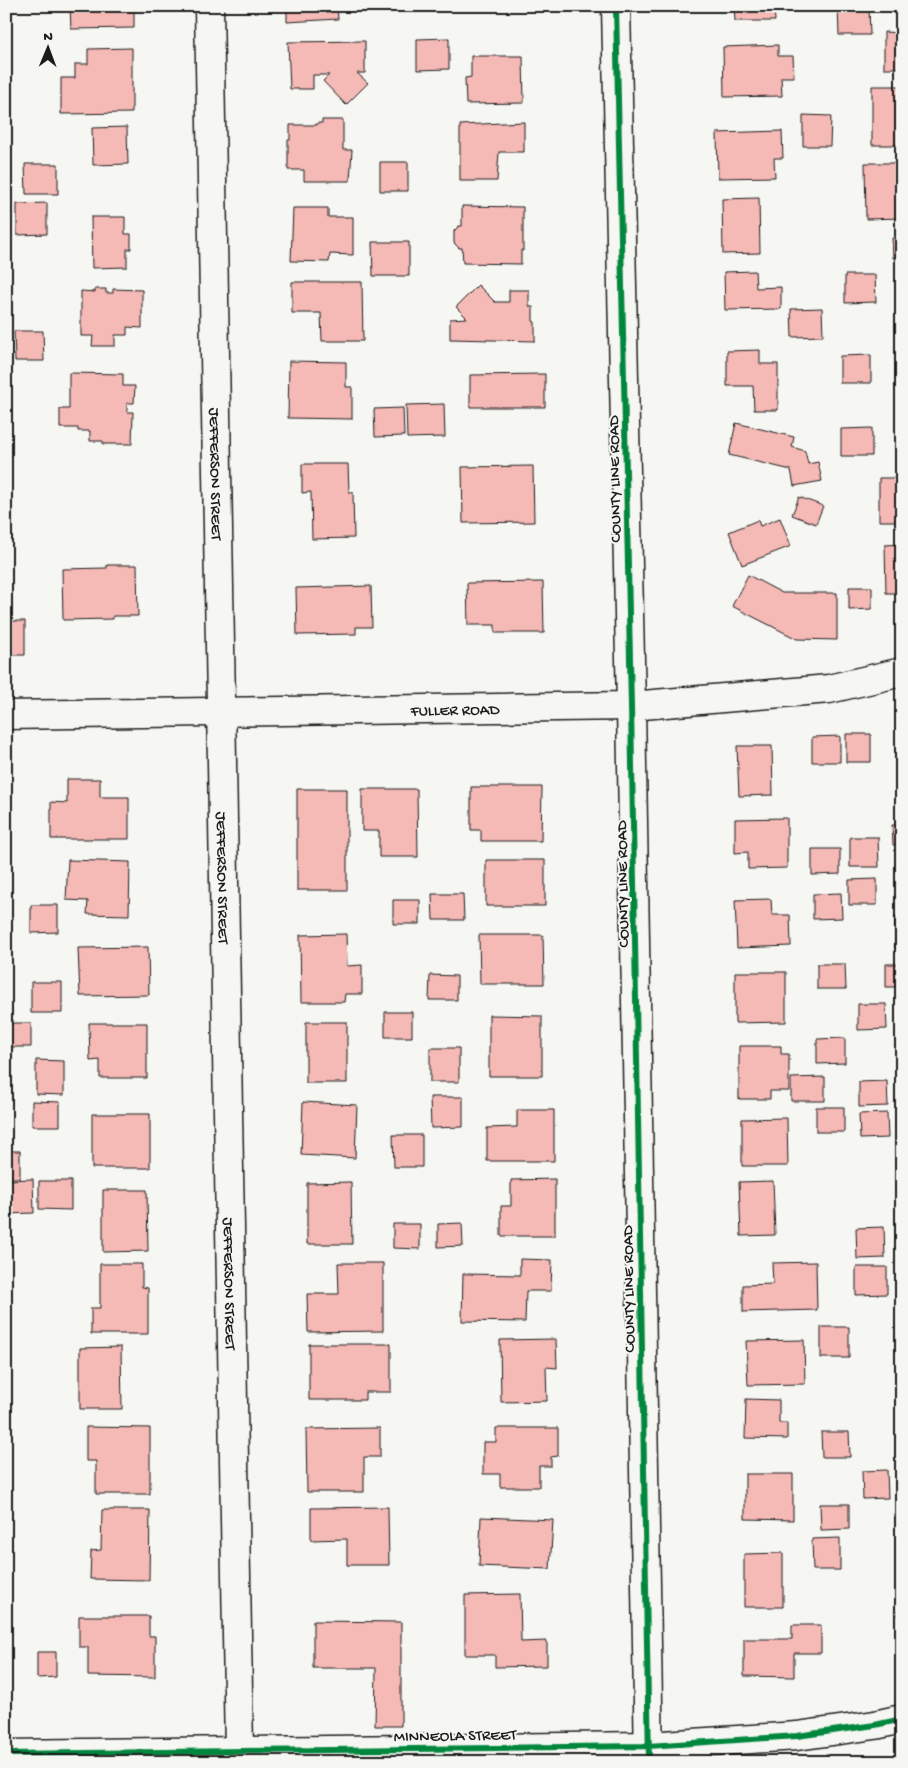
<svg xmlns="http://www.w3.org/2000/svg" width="908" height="1768" font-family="'Gochi Hand',sans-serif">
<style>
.building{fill:#f5b9b6;stroke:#1c1c1c}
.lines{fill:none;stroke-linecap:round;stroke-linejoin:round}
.minor-casing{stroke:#1c1c1c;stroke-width:31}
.minor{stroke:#f6f6f2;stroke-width:28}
.cycleway-casing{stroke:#f6f6f2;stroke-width:9}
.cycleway{stroke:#00873e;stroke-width:6}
.labels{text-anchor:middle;stroke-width:4;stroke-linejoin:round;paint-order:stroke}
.street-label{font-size:16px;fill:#1c1c1c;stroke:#f6f6f2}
</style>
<rect width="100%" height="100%" fill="#f6f6f2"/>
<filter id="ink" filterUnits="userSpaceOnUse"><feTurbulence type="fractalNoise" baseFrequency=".02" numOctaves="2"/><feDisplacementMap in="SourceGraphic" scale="10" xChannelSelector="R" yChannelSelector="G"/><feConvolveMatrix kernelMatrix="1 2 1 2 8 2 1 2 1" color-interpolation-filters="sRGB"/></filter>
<g filter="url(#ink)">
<path class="building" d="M70,6H134V28L71,29Z
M287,6H337L338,19L287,22Z
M734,6H774L775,21H735Z
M869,7L870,35H839L838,8Z
M899,13H902V68H884V32L899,33Z
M449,38V69L417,70V39Z
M365,41V73H357L368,83L346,105L323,81L329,75H313V89H290L288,42Z
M778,45V56H793L794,77H781L782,96L724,97L723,47Z
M132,48V113L61,114V78H75V64H88V49Z
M471,56H523L524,103L466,104L465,78L471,77Z
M872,86H902V145H872Z
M803,115L831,116L830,146H803Z
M322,120H343V150H352L350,181H304V170H288V140H290V125H317V123H322Z
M524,122V152H499L497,181H460V125Z
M127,127L128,164L93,165L92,128Z
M782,131L783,158H774L775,177L718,178L717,133Z
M380,162H408V191H380Z
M865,163H902V218L866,219Z
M25,164H58V194H26Z
M759,198L760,253L723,254L722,199Z
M47,203V234L17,235V204Z
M462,206L523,207V251L521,250V264L463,263L462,248H459L454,243V231L459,226H462Z
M293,208H328V217H353V255L330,254L329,262L291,261Z
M91,217H125V234H131V249H127V267L92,268Z
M902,237V258H893L892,238Z
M372,242H409V276H373Z
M755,271L756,288L781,287V309L725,310L724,272Z
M845,275H875L876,302L845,303Z
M292,282H362L363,341H322L321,313H292Z
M478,285L495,302H509V290H529V304L530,307H533V321L535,322V341L450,339V319L467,318L456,307Z
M95,289H106V293H113V289L142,290V328L127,327V335H115V346H92L93,336H81V291L95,292Z
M822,308L823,336L792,337L791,309Z
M14,331H43L44,361H15Z
M760,350V364H778V410H754L753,386H727V351Z
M871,355V383H840V356Z
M289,361L346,362V387H352V419L288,418Z
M69,373L123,374V386H135L134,403H127V412H133L132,444H103V441H90V431H78V428H60V409H69Z
M545,374V407H470V375Z
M444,404L445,437L407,438L406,405Z
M403,408L404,436L375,437L374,409Z
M736,423L794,437L792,447L805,451L808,464L818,462L822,481L794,486L791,470L729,455Z
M872,428V456H841V429Z
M302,464H348L349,492H353L354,538L312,539L311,492L302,493Z
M533,466L534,522L463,523L462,467Z
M879,478H902V521H879Z
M799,497L823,506L816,524L792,515Z
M780,518L791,546L742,565L729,532L758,520L760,526Z
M902,544V593H886L885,545Z
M107,565H137L138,616H113V619L63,620L62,569L107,568Z
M748,575L782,593H837V640L797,639L732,606Z
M543,582L544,633H495V625H468L467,583Z
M371,586L372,627H356V634L297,635L296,588Z
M849,587H872V609L849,610Z
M6,621H25V655H6Z
M846,734H871V762H846Z
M840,736V762H812V737Z
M737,746H772L773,795L739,796Z
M67,779H100V797H129V839H51V802L67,803Z
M471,787H542L541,841H481V830H471Z
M297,789H347V890H297Z
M362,789H417L418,857H379V831H362Z
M901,807L902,845H893L892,825H901Z
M787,818V868L748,869V852L735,853V819Z
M850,837H878L879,867H850Z
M812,849H840V874L812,875Z
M68,860L130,862L129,915L87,914L88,901L66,900Z
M486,860H545V906H486Z
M877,879V905H849V880Z
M841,893L842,918L813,919V894Z
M432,894H463L464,920H433Z
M771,899L772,915H790L791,946L737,948L735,900Z
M393,900H420V924H393Z
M31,905H58V932L31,933Z
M895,917H902V948H895Z
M346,934L347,966L362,965V994H345L344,1002H301L300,935Z
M479,935H543L544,984H480Z
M148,947L149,995L80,996L78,948Z
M817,964H845L846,989H817Z
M886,964H902V987H886Z
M735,972H786V1022L735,1023Z
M430,975L457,976V1000H429Z
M31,982H62V1013H31Z
M858,1004H886L887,1029L858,1030Z
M385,1012H412V1037H385Z
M489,1015L542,1016V1076H489Z
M306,1022H347V1083H306Z
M6,1023H31V1047H6Z
M89,1023H147V1078H100V1060L90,1061Z
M845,1038V1063L817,1064V1039Z
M739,1046H781V1054H789V1091H770V1099H739Z
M430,1048H459V1082H430Z
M36,1060L64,1061V1095L36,1094Z
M825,1077V1101H791V1078Z
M887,1081L888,1106L859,1107V1082Z
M430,1097H463V1127L431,1128Z
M32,1101L60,1102V1126H32Z
M303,1102L357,1105L355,1158L301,1155Z
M816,1107H844V1132H816Z
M517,1110H554V1161H487V1128L517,1127Z
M887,1113L888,1138L860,1139L859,1114Z
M92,1114H150V1168H92Z
M787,1118L788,1166H742V1119Z
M393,1135H422V1167H394Z
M6,1151H20V1178H6Z
M33,1179L34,1213L6,1214V1180Z
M555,1179V1236H501V1206H511V1180Z
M39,1181H71V1210L39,1209Z
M773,1181L775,1235L741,1236L739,1182Z
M351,1182L352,1244H307V1183Z
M103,1190H147L148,1251L103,1252Z
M462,1223L463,1246L438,1247V1224Z
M393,1224H420V1249L393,1248Z
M884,1227L885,1258L857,1259L856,1228Z
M520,1259L552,1260L551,1291H526L525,1322L462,1321L463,1274L520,1275Z
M816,1262L817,1310L743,1312V1285L773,1284L772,1263Z
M338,1263H383V1331L308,1332L307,1294H339Z
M100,1264H142V1287L148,1288V1334H91V1308H100Z
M856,1267H887V1294L856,1295Z
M821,1327H849V1358H821Z
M556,1339L557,1368L546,1367L547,1401L501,1402L500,1340Z
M804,1340L805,1384L748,1385L746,1341Z
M309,1344H391V1392H365V1400H309Z
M121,1347L122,1409H80V1348Z
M746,1399L779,1400V1423H787V1439L745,1438Z
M86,1427L150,1428V1494H96V1461H86Z
M380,1428V1457H364V1492H307L306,1429Z
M496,1428H558V1456L551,1457V1466H539V1487H500V1474H483V1442H496Z
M821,1432H849L850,1457H822Z
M887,1470L888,1498L863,1499L862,1471Z
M745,1474H793V1520L745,1519Z
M820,1504H849V1529L821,1530Z
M388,1507L389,1565H347V1539L311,1540V1508Z
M102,1510H150L149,1580L90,1579L91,1551L101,1550Z
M481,1517L553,1520L550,1569L479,1566Z
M840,1538V1570H813L812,1539Z
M783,1553V1607H744V1554Z
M520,1594L521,1642L547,1641V1666L495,1667V1655H465V1595Z
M898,1597H902V1643H898Z
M79,1616H149V1636H155V1677L88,1676V1647H79Z
M313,1621L401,1622V1726H375L376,1668H313Z
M792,1625H821V1653H794V1677L744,1676V1639H792Z
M37,1652H56V1677L37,1678Z"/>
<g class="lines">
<g class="minor-casing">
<g id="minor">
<path id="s1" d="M209,6L239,1751"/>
<path d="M616,6L631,706L649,1762"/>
<path id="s2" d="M6,715L631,706L829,689L902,672"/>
<path d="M6,1754L648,1746L797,1736L875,1725L902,1719"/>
</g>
</g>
<use href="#minor" class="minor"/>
<g class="cycleway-casing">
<path id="cycleway" d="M616,6L631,706L649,1762
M6,1754L648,1746L797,1736L875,1725L902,1719"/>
</g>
<use href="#cycleway" class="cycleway"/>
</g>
</g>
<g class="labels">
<g class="street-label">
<text dy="6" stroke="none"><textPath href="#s1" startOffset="468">JEFFERSON STREET</textPath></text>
<text transform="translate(613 479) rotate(-91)" y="6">COUNTY LINE ROAD</text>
<text dy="6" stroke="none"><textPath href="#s2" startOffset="449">FULLER ROAD</textPath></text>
<text dy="6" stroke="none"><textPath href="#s1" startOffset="872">JEFFERSON STREET</textPath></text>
<text transform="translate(621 884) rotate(-91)" y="6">COUNTY LINE ROAD</text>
<text dy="6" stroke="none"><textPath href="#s1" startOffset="1278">JEFFERSON STREET</textPath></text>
<text transform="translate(627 1289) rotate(-91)" y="6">COUNTY LINE ROAD</text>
<text transform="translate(455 1734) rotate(-1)" y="6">MINNEOLA STREET</text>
</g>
</g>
<rect width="908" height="1768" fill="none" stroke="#f6f6f2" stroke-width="25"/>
<rect x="12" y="12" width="883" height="1743" fill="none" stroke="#1c1c1c" stroke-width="2" filter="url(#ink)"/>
<g transform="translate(48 48) rotate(1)" stroke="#f6f6f2" stroke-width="4" paint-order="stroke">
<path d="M0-4L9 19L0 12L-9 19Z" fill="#1c1c1c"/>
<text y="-8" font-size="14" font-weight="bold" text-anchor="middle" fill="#1c1c1c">N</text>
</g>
</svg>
